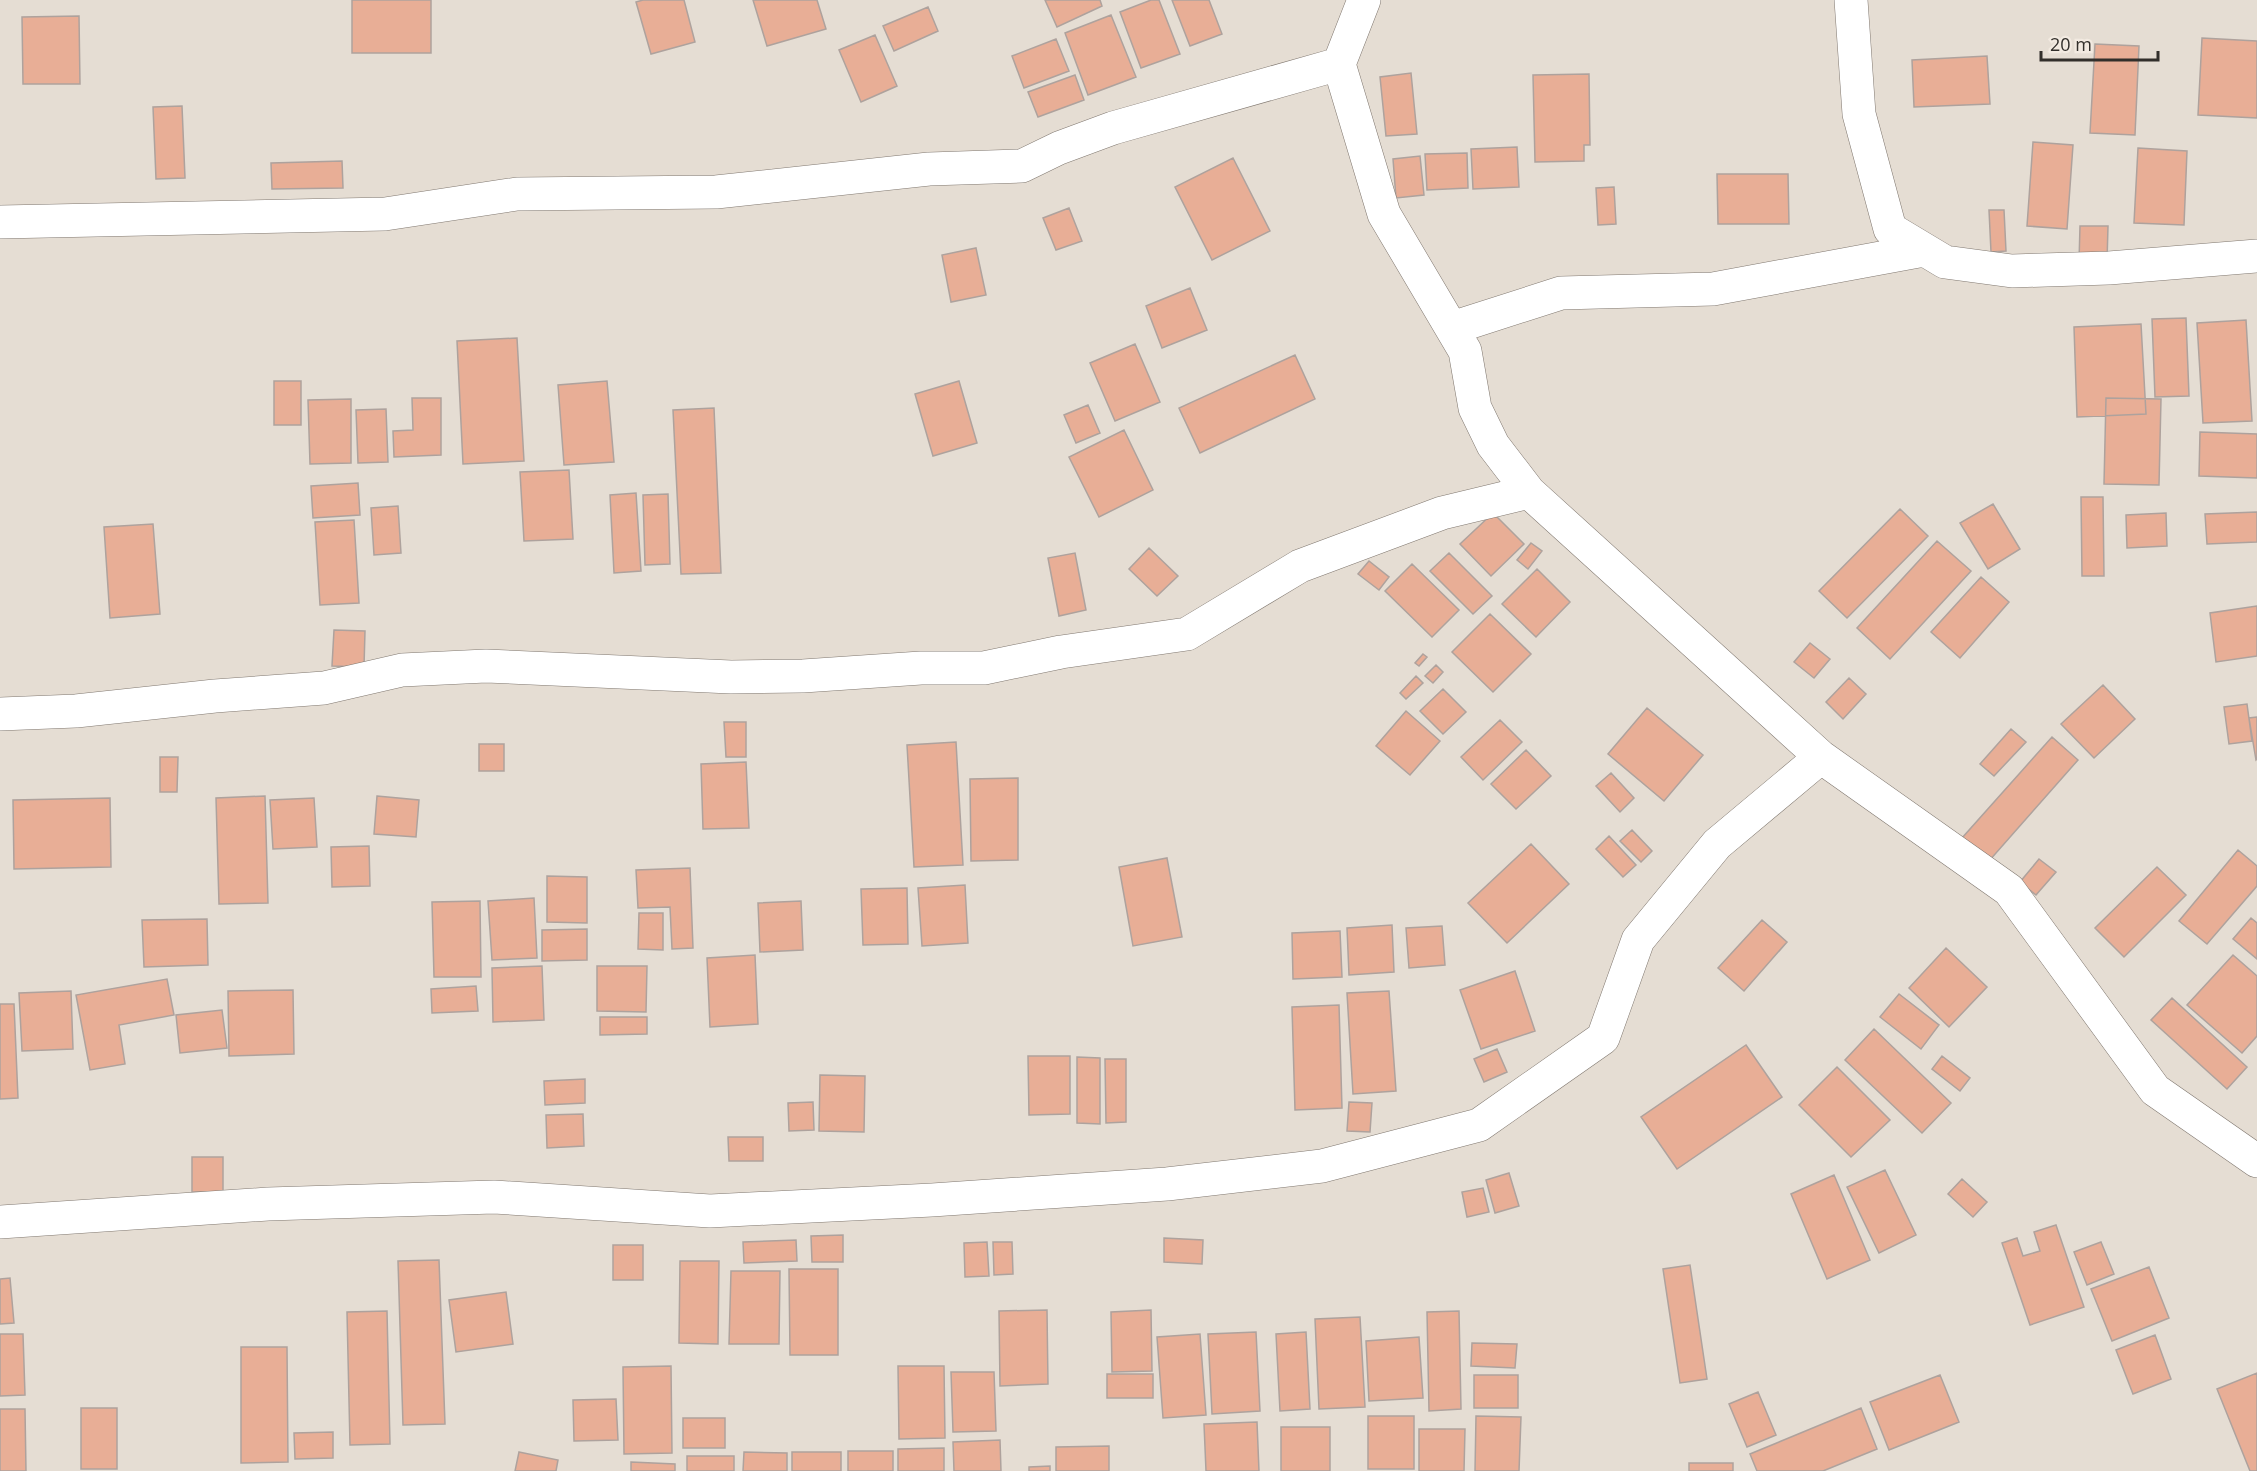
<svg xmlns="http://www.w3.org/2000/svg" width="2257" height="1471" font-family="'Open Sans',sans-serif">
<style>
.building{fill:#e8ae96;stroke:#aea29d;stroke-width:1.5}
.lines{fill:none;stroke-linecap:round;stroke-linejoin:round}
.minor-casing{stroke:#807870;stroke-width:34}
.minor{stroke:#fff;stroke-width:33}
</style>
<rect width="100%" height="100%" fill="#e5ddd3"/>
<path class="building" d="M352,0H431V53H352Z
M643,0H684L695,42L651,54L636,2Z
M753,0H817L826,29L767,46Z
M1045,0H1100L1102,6L1057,27Z
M1151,0H1159L1180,54L1141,68L1120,12Z
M1172,0H1209L1222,34L1190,46Z
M928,7L938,31L894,51L883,26Z
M1111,15L1136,77L1088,95L1065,33Z
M79,16L80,84H23L22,17Z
M875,35L897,86L861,102L839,50Z
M2202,38L2257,41V118L2198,115Z
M1056,39L1069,71L1024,88L1012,56Z
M2095,44L2139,46L2135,135L2090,133Z
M1987,56L1990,104L1914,107L1912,60Z
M1411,73L1417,134L1386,136L1380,77Z
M1589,74L1590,145H1584V161L1535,162L1533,75Z
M1075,75L1084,100L1038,117L1028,92Z
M182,106L185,178L156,179L153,107Z
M2033,142L2073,145L2067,229L2027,226Z
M1517,147L1519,187L1473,189L1471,149Z
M2138,148L2187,151L2184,225L2134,223Z
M1467,153L1468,188L1427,190L1425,154Z
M1420,156L1424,195L1396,198L1393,159Z
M1233,158L1270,231L1212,260L1175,187Z
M342,161L343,188L272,189L271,163Z
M1717,174H1788L1789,224H1718Z
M1614,187L1616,224L1598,225L1596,188Z
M1069,208L1082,241L1056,250L1043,218Z
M1989,210H2004L2006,251L1991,252Z
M2080,226H2108L2107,262H2079Z
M976,248L986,295L951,302L942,255Z
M1190,288L1207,330L1162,348L1146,306Z
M2186,318L2189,396L2155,397L2152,319Z
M2246,320L2252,421L2203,423L2197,323Z
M2141,324L2146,414L2077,417L2074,327Z
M517,338L524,461L463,464L457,341Z
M1135,344L1160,402L1115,421L1090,363Z
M1295,355L1315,399L1200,453L1179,408Z
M274,381H301V425H274Z
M607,381L614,462L564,465L558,385Z
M959,381L977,443L933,456L915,394Z
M412,398H441V455L394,457L393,431L413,430Z
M2106,398L2161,399L2159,485L2104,484Z
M351,399V463L310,464L308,400Z
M1088,405L1100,433L1076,443L1064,415Z
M714,408L721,573L681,574L673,410Z
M386,409L388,462L358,463L356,410Z
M1124,430L1153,490L1099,517L1069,457Z
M2200,432L2257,434V478L2199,476Z
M569,470L573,539L524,541L520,472Z
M358,483L360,515L313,518L311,486Z
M636,493L641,571L614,573L610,495Z
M668,494L670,564L645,565L643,495Z
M2081,497H2103L2104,576H2082Z
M1993,504L2020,549L1988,569L1960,523Z
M398,506L401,553L374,555L371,508Z
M1900,509L1928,536L1847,618L1819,591Z
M2257,512V542L2207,544L2205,514Z
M1493,513L1524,544L1491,576L1460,544Z
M2166,513L2167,546L2127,548L2126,515Z
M354,520L359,603L320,605L315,522Z
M153,524L160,614L110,618L104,527Z
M1937,541L1971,571L1890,659L1857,628Z
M1531,543L1542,551L1528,569L1517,560Z
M1149,548L1178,576L1157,596L1129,569Z
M1075,553L1086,610L1059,616L1048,558Z
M1449,553L1492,596L1473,614L1430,571Z
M1369,561L1389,577L1379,590L1358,574Z
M1412,564L1459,610L1432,637L1385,591Z
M1537,569L1570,602L1536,637L1502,604Z
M1981,577L2009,602L1960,658L1931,632Z
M2257,606V656L2216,662L2210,613Z
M1490,614L1531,654L1493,692L1452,652Z
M334,630L365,631L364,667L332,666Z
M1810,643L1830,659L1814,678L1794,662Z
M1423,654L1427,657L1419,666L1415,663Z
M1436,665L1443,672L1433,683L1425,676Z
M1416,676L1423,683L1406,699L1400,693Z
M1849,678L1866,694L1843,719L1826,702Z
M2103,685L2135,719L2094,758L2061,724Z
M1443,689L1466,712L1443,734L1420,711Z
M2247,704L2252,741L2229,744L2224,707Z
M1647,708L1703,755L1664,801L1608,754Z
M1406,711L1440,741L1410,775L1376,746Z
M2257,717V759L2256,760L2249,718Z
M1500,720L1522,742L1483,780L1461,757Z
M724,722H746V757H726Z
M2011,729L2026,742L1994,776L1980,764Z
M2052,737L2078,760L1989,861L1962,838Z
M956,742L963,865L914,867L907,745Z
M479,744H504V771H479Z
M1526,750L1551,776L1516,809L1491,784Z
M160,757H178L177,792H160Z
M746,762L749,828L703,829L701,764Z
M1611,773L1634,798L1620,812L1596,786Z
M1018,778V860L971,861L970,779Z
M265,796L268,903L219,904L216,798Z
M377,796L419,800L416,837L374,834Z
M110,798L111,867L14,869L13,800Z
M314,798L317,847L273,849L270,800Z
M1632,830L1652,851L1641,862L1620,841Z
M1609,836L1636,865L1623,877L1596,849Z
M1531,844L1569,884L1507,943L1468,903Z
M369,846L370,886L332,887L331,847Z
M2238,850L2257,866V886L2207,944L2179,921Z
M1167,858L1182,937L1133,946L1119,867Z
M2039,859L2056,872L2036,895L2020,882Z
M2157,867L2186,895L2124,957L2095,928Z
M690,868L693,948L672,949L670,907L638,908L636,870Z
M547,876L587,877V923L547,922Z
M965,885L968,943L922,946L918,888Z
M907,888L908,944L863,945L861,889Z
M534,898L537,958L492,960L488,901Z
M480,901L481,977H434L432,902Z
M801,901L803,950L760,952L758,903Z
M639,913H663V950L638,949Z
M2251,918L2257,923V959L2233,939Z
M207,919L208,965L144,967L142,920Z
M1762,920L1787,942L1744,991L1718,968Z
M1392,925L1394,972L1349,975L1347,928Z
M1442,926L1445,965L1409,968L1406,928Z
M587,929V960L542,961V930Z
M1340,931L1342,977L1293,979L1292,933Z
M1946,948L1987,987L1949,1027L1909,988Z
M755,955L758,1024L710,1027L707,958Z
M2233,955L2257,976V1036L2242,1053L2187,1005Z
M542,966L544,1020L493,1022L492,968Z
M597,966H647L646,1012L597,1011Z
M1515,971L1535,1031L1481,1049L1460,990Z
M167,979L174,1015L119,1025L125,1064L90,1070L76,995Z
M476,986L478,1011L432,1013L431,989Z
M293,990L294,1054L229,1056L228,991Z
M71,991L73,1049L22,1051L19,993Z
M1389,991L1396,1091L1353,1094L1347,993Z
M1899,994L1939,1025L1921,1049L1880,1017Z
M2172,998L2247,1067L2227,1089L2151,1020Z
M0,1004H14L18,1098L0,1099Z
M1339,1005L1342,1108L1295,1110L1292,1007Z
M222,1010L227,1048L180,1053L176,1015Z
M600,1017H647V1034L600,1035Z
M1874,1029L1951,1103L1922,1133L1845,1060Z
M1746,1045L1782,1097L1677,1169L1641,1117Z
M1497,1049L1507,1072L1484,1082L1474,1059Z
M1028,1056H1070V1114L1029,1115Z
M1942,1056L1970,1078L1960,1091L1932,1069Z
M1077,1057L1100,1058V1124L1077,1123Z
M1105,1059H1126V1122L1106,1123Z
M1837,1067L1890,1120L1851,1157L1799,1105Z
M820,1075L865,1076L864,1132L819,1131Z
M585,1079V1103L545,1105L544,1081Z
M813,1102L814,1130L789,1131L788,1103Z
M1349,1102L1372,1103L1370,1132L1347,1131Z
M583,1114L584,1146L547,1148L546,1115Z
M728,1137H763V1161H729Z
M192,1157H223V1192H192Z
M1885,1170L1916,1235L1879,1253L1847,1187Z
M1509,1173L1519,1206L1495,1213L1486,1180Z
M1834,1175L1870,1260L1827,1279L1791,1194Z
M1962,1179L1987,1202L1973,1217L1948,1194Z
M1483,1188L1489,1212L1467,1217L1462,1192Z
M2056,1225L2084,1307L2030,1325L2002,1243L2017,1238L2023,1256L2040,1251L2034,1232Z
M843,1235V1262H812L811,1236Z
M1164,1238L1203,1240L1202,1264L1164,1262Z
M796,1240L797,1261L744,1263L743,1242Z
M987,1242L989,1276L965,1277L964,1243Z
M993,1242H1012L1013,1274L994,1275Z
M2101,1242L2114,1274L2087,1285L2074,1252Z
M613,1245H643V1280H613Z
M439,1260L445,1424L403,1425L398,1261Z
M680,1261H719L718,1344L679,1343Z
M1690,1265L1707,1379L1680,1383L1663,1269Z
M2149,1267L2169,1318L2112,1341L2091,1289Z
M789,1269H838V1355H790Z
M731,1271H780L779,1344H729Z
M10,1278L14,1323L0,1324V1279Z
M506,1292L513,1344L456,1352L449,1300Z
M1047,1310L1048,1384L1000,1386L999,1311Z
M1151,1310L1152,1371L1112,1372L1111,1312Z
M387,1311L390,1444L350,1445L347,1312Z
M1459,1311L1461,1409L1429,1411L1427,1312Z
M1360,1317L1365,1407L1319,1409L1315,1319Z
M1256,1332L1260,1411L1212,1414L1208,1334Z
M1306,1332L1310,1409L1280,1411L1276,1334Z
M0,1334H23L25,1395L0,1396Z
M1200,1334L1206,1415L1163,1418L1157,1337Z
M2155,1335L2171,1379L2133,1394L2116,1350Z
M1419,1337L1423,1398L1369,1401L1366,1341Z
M1472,1343L1517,1344L1515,1368L1471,1366Z
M241,1347H287L288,1462L241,1463Z
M671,1366L672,1453L624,1454L623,1367Z
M898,1366H944L945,1438L899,1439Z
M951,1372H994L996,1431L953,1432Z
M2257,1373V1471H2250L2217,1389Z
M1107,1374H1153V1398H1107Z
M1474,1375H1518V1408H1474Z
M1940,1375L1959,1422L1889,1450L1870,1402Z
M1758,1392L1776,1435L1747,1447L1729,1404Z
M616,1399L618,1440L574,1441L573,1400Z
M81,1408H117V1469H81Z
M1861,1408L1877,1449L1823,1471H1757L1750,1454Z
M0,1409H25L26,1471H0Z
M1368,1416H1414V1469H1368Z
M1476,1416L1521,1417L1519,1471H1475Z
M683,1418H725V1448H683Z
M1257,1422L1259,1471H1206L1204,1424Z
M1281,1427H1330V1471H1281Z
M1419,1429H1465L1464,1471H1419Z
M333,1432V1458L295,1459L294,1433Z
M1000,1440L1001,1471H954L953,1442Z
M1109,1446V1471H1056V1447Z
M944,1448V1471H898V1449Z
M848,1451H893V1471H848Z
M519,1452L558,1460L556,1471H515Z
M744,1452L787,1453V1471H743Z
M792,1452H841V1471H792Z
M687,1456H734V1471H687Z
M631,1462L675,1464V1471H631Z
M1689,1463H1733V1471H1689Z
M1050,1466V1471H1029V1467Z"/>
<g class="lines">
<g class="minor-casing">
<path id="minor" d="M1364,0L1339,64L1384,214L1465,351L1475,408L1493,445L1529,492L1821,757L2009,890L2155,1090L2257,1161
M1851,0L1859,114L1890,229L1945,262L2012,271L2109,268L2257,256
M0,222L385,214L517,194L716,192L929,169L1022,166L1059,148L1113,128L1339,64
M1452,328L1561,293L1713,289L1924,250
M0,714L76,711L215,696L324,688L402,670L486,666L731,677L803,676L921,668H984L1061,652L1187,634L1300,566L1442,513L1529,492
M0,1222L268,1204L494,1197L710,1211L932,1200L1167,1184L1322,1166L1479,1125L1603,1038L1638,940L1717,844L1821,757"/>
</g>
<use href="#minor" class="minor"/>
</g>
<path d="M2041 51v9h117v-9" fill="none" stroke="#322f2b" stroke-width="3"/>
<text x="2050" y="51" font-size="18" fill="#322f2b" stroke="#f2eae1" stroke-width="4.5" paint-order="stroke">20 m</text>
</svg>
